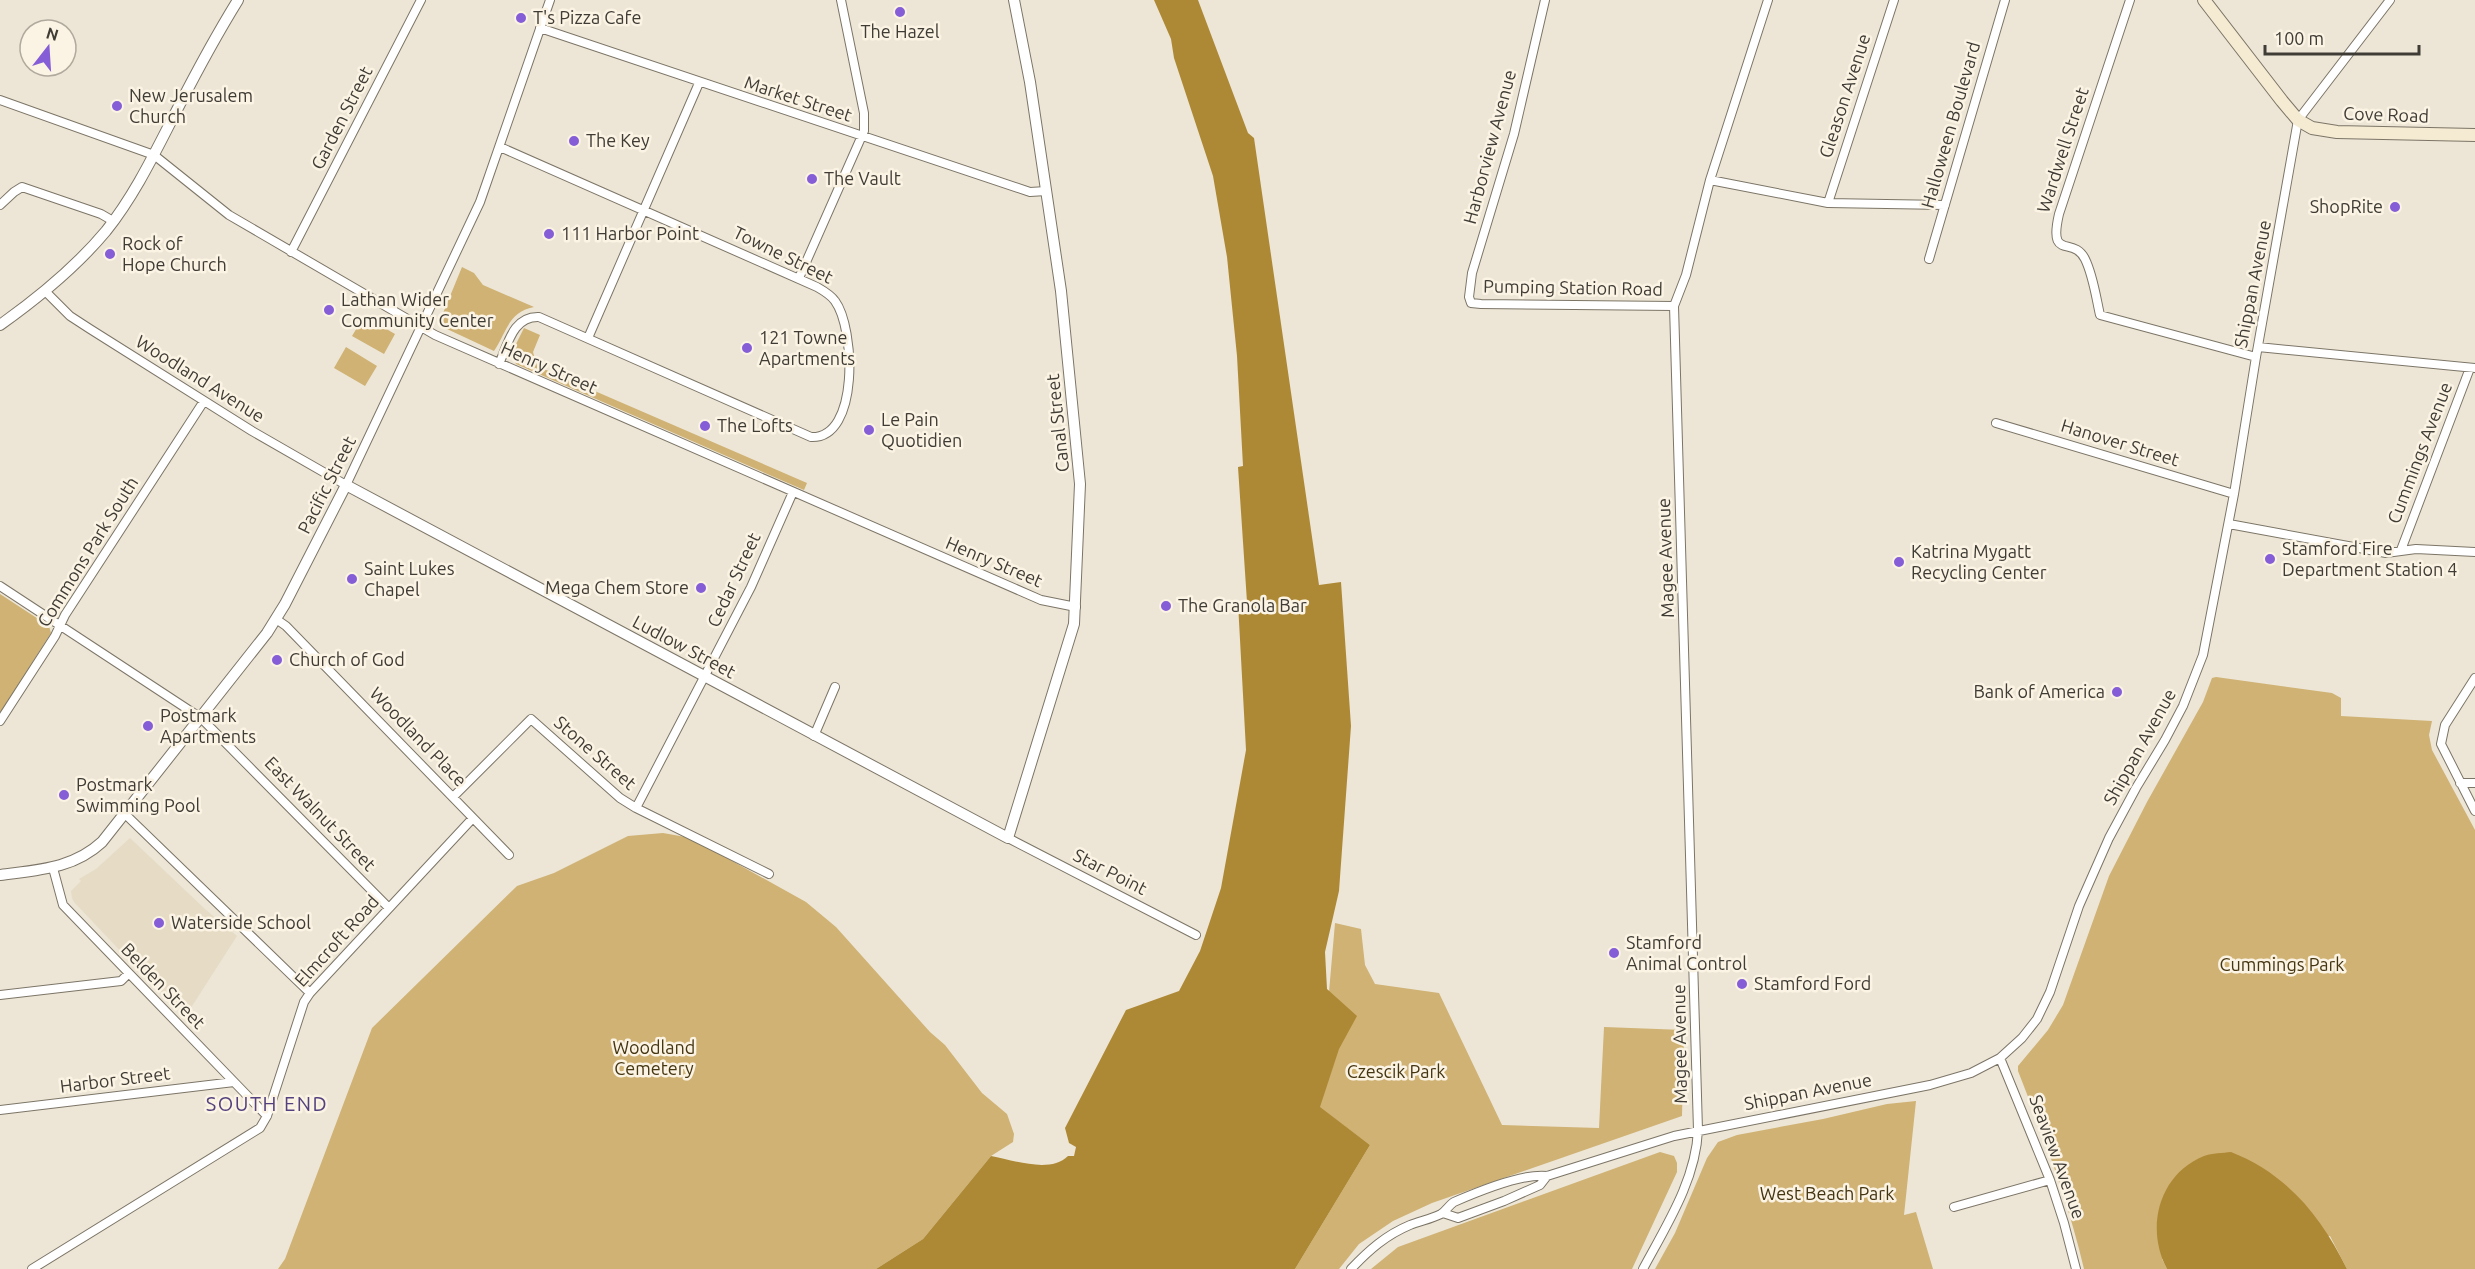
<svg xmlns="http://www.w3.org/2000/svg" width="2475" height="1269" font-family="Ubuntu,sans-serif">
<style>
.built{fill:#e6dbc4}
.green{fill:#cfb274}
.water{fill:#ae8935}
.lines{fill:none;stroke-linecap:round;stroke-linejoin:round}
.minor-casing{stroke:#7c7567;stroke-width:10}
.tertiary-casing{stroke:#7c7567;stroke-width:12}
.secondary-casing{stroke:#7c7567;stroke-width:14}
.minor{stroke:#fff;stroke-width:8}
.tertiary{stroke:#fff;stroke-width:10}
.secondary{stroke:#f5ead2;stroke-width:12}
.poi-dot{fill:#845dd7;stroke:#fbf3e3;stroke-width:2}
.labels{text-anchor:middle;stroke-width:5;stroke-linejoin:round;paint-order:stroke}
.poi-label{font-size:18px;fill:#3f3c36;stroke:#fbf3e3;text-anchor:start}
.street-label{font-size:18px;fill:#3f3c36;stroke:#fbf3e3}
.park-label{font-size:18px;fill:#453612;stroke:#fbf3e3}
.neighbourhood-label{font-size:20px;letter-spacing:1.5px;fill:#53417f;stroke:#fbf3e3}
</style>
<rect width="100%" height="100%" fill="#ede6d6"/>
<path class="built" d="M130,838L206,910L237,936L185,1017L177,1006L148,980L74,902L72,898L71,891L81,881L79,879L96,869Z"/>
<path class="green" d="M462,267L474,273L483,285L534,307C508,312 507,332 494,351L447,329L439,323Z
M364,316L395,334L384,354L352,336Z
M524,328L540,335L533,352L537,366L807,483L804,490L516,364L511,354Z
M346,347L377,366L365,386L334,368Z
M0,594L49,626L51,633L0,713Z
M2216,677L2332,693L2341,698V716L2432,721L2429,735L2432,750L2475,830V1269H2347L2330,1236L2162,1259L2167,1269H2084C2068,1201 2044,1137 2018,1071V1066L2048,1030L2063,1005L2109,876L2147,802L2203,702L2212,678Z
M663,833L691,838L806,902L836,927L930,1032L945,1045L982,1093L1007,1114L1014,1134L1013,1142L991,1156L923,1239L876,1269H278L285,1259L372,1028L517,886L554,873L628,836Z
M1335,923L1361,929L1365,965L1375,984L1439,993L1502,1125L1599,1128L1604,1027L1684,1030L1682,1116L1432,1203L1393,1221L1359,1244L1339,1269H1295L1370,1145L1319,1107Z
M1916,1101L1904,1215L1916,1212L1933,1269H1655L1675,1233L1707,1158L1718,1142L1737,1135L1823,1119L1887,1104Z
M1660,1152L1674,1156L1677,1163V1172L1632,1269H1371L1398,1247Z"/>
<path class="water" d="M1154,0H1198L1248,133L1254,138L1319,585L1341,582L1351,726L1339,891L1325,952L1327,989L1357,1016L1339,1049L1320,1107L1370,1145L1295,1269H876L923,1239L991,1156C1013,1160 1050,1174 1068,1156H1074L1076,1147L1069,1143L1065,1128L1126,1010L1179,991L1200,951L1221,888L1246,750L1238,603L1247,602L1238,467L1243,466L1237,356L1227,257L1213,176L1174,58L1171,39Z
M2231,1152C2287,1174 2321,1216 2347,1269H2167C2145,1228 2159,1174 2204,1156C2212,1153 2223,1153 2231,1152Z"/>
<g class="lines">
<g class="minor-casing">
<path id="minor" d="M1545,0L1514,134L1472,273L1469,297L1471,303L1481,304L1674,306
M2130,0L2059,214C2048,262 2073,235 2085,259C2093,275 2096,297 2100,315L2256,357
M540,28L1030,192L1046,191
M0,100L154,155L229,215L435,335L1041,600L1076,607
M1710,180L1828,203L1945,205
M1828,203L1894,0
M0,205L14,192L22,187L101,214L113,221
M291,252L421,0
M1929,259L2005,0
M799,278L864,131V113L841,0
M45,291L70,316L90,329L252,431L346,485L480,202L550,0
M588,338L699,83
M2258,347L2475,368
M499,364C508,344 513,316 539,317L811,437C860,439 855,328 835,301C831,295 824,291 817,287L500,147
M1996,423L2234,494
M2229,524L2386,553L2416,549L2475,552
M2401,550L2470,368
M0,586L201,718L389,908
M276,619L286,626L509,855
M2475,678L2445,725L2441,744L2475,811
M0,721L55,636L65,615L204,401
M814,736L835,687
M2460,783H2475
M453,797L531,719L620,798L636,808L769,874
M636,808L751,587L793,492
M125,814L310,993
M1008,838L1196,935
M53,868L63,905L267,1116
M0,995L121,981L128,974
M2000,1058L2050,1180L2064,1223L2076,1269
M0,1110L234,1082
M1954,1207L2050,1180
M1443,1213L1458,1218L1504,1201L1540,1185L1547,1176
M32,1269L260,1128L267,1116L304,1002L310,993L472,819
M1351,1269C1369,1250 1386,1235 1410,1225C1420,1221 1431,1219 1441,1214C1446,1211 1449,1205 1454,1202C1477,1192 1524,1173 1547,1176L1674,1136L1930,1085L1971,1073L2000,1058L2022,1038L2037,1019L2050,992L2079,906L2109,838L2136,788L2165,740L2183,706L2203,655L2234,494L2256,357L2298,120L2390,0
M1643,1269C1666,1226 1696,1180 1698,1130L1674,306L1686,275L1710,180L1768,0"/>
</g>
<g class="tertiary-casing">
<path id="tertiary" d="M0,325C38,298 76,267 106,231C137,192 157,148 180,104C198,69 217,34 238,0
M0,875C37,870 73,869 102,842L267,633L285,604L346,485L1008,838L1074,624L1080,484L1061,291L1030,82L1014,0"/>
</g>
<g class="secondary-casing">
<path id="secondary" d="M2204,0L2282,101L2298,120L2312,128L2337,132L2475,135"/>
</g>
<use href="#minor" class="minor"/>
<use href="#tertiary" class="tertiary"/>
<use href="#secondary" class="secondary"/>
</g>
<g class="poi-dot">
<circle cx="900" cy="12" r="6"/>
<circle cx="521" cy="18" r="6"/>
<circle cx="117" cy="106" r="6"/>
<circle cx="574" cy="141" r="6"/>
<circle cx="812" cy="179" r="6"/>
<circle cx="2395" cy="207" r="6"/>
<circle cx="549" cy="234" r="6"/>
<circle cx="110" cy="254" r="6"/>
<circle cx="329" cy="310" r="6"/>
<circle cx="747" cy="348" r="6"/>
<circle cx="705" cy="426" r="6"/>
<circle cx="869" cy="430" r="6"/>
<circle cx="2270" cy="559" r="6"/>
<circle cx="1899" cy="562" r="6"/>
<circle cx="352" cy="579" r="6"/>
<circle cx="701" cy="588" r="6"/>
<circle cx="1166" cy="606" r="6"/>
<circle cx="277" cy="660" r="6"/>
<circle cx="2117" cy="692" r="6"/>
<circle cx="148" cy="726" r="6"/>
<circle cx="64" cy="795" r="6"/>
<circle cx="159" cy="923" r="6"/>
<circle cx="1614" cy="953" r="6"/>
<circle cx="1742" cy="984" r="6"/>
</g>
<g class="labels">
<g class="poi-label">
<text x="533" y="24">T's Pizza Cafe</text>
<text x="900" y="38" text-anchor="middle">The Hazel</text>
<text x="129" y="102">New Jerusalem<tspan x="129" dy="21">Church</tspan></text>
<text x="586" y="147">The Key</text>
<text x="824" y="185">The Vault</text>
<text x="2383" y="213" text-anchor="end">ShopRite</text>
<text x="561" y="240">111 Harbor Point</text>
<text x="122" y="250">Rock of<tspan x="122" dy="21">Hope Church</tspan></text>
<text x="341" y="306">Lathan Wider<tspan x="341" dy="21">Community Center</tspan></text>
<text x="759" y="344">121 Towne<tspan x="759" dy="21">Apartments</tspan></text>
<text x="881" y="426">Le Pain<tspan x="881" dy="21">Quotidien</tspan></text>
<text x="717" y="432">The Lofts</text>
<text x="2282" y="555">Stamford Fire<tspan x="2282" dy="21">Department Station 4</tspan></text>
<text x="1911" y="558">Katrina Mygatt<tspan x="1911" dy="21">Recycling Center</tspan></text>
<text x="364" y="575">Saint Lukes<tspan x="364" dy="21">Chapel</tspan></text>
<text x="689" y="594" text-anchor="end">Mega Chem Store</text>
<text x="1178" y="612">The Granola Bar</text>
<text x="289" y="666">Church of God</text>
<text x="2105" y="698" text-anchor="end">Bank of America</text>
<text x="160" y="722">Postmark<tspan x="160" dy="21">Apartments</tspan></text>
<text x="76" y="791">Postmark<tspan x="76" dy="21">Swimming Pool</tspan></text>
<text x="171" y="929">Waterside School</text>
<text x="1626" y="949">Stamford<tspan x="1626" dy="21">Animal Control</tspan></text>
<text x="1754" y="990">Stamford Ford</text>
</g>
<g class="street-label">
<text transform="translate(1845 96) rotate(-72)" y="6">Gleason Avenue</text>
<text transform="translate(798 99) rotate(18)" y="6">Market Street</text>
<text transform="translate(2386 115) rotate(2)" y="6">Cove Road</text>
<text transform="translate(342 118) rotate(-63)" y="6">Garden Street</text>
<text transform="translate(1951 125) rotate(-74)" y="6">Halloween Boulevard</text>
<text transform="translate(1490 147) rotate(-75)" y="6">Harborview Avenue</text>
<text transform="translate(2063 150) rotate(-72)" y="6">Wardwell Street</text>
<text transform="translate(783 255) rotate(26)" y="6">Towne Street</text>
<text transform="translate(2253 284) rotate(-79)" y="6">Shippan Avenue</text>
<text transform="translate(1573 288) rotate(1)" y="6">Pumping Station Road</text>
<text transform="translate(549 368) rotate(24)" y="6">Henry Street</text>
<text transform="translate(200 379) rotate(32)" y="6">Woodland Avenue</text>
<text transform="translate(1058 423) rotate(-96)" y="6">Canal Street</text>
<text transform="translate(2120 443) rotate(17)" y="6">Hanover Street</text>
<text transform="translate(2420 453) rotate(-69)" y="6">Cummings Avenue</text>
<text transform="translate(327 485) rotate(-63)" y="6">Pacific Street</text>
<text transform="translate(88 552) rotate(-58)" y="6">Commons Park South</text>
<text transform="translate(1666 558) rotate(-92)" y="6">Magee Avenue</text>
<text transform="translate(994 562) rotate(23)" y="6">Henry Street</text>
<text transform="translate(734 580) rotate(-65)" y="6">Cedar Street</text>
<text transform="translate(684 647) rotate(28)" y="6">Ludlow Street</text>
<text transform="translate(418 737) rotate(46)" y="6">Woodland Place</text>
<text transform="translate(2140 747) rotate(-61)" y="6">Shippan Avenue</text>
<text transform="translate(595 753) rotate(41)" y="6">Stone Street</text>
<text transform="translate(320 814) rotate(46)" y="6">East Walnut Street</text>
<text transform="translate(1110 872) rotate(27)" y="6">Star Point</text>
<text transform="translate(337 941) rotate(-48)" y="6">Elmcroft Road</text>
<text transform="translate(163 986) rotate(46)" y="6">Belden Street</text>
<text transform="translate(1680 1044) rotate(-91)" y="6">Magee Avenue</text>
<text transform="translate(115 1080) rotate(-7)" y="6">Harbor Street</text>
<text transform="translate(1808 1092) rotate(-11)" y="6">Shippan Avenue</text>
<text transform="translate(2057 1157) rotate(70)" y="6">Seaview Avenue</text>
</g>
<g class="park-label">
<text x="2282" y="971">Cummings Park</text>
<text x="654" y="1054">Woodland<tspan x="654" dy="21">Cemetery</tspan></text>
<text x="1396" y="1078">Czescik Park</text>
<text x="1827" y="1200">West Beach Park</text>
</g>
<g class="neighbourhood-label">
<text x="267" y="1111">SOUTH END</text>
</g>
</g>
<g transform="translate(48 48) rotate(17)"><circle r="28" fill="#fbf3e3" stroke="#b0aa9e" stroke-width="1.5"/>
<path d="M0-4.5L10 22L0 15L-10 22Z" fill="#845dd7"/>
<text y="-9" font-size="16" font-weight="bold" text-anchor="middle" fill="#3f3c36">N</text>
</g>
<path d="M2265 45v9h154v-9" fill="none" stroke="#3f3c36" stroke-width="3"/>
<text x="2274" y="45" font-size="18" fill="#3f3c36" stroke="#fbf3e3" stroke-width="4.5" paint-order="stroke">100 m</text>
</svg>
